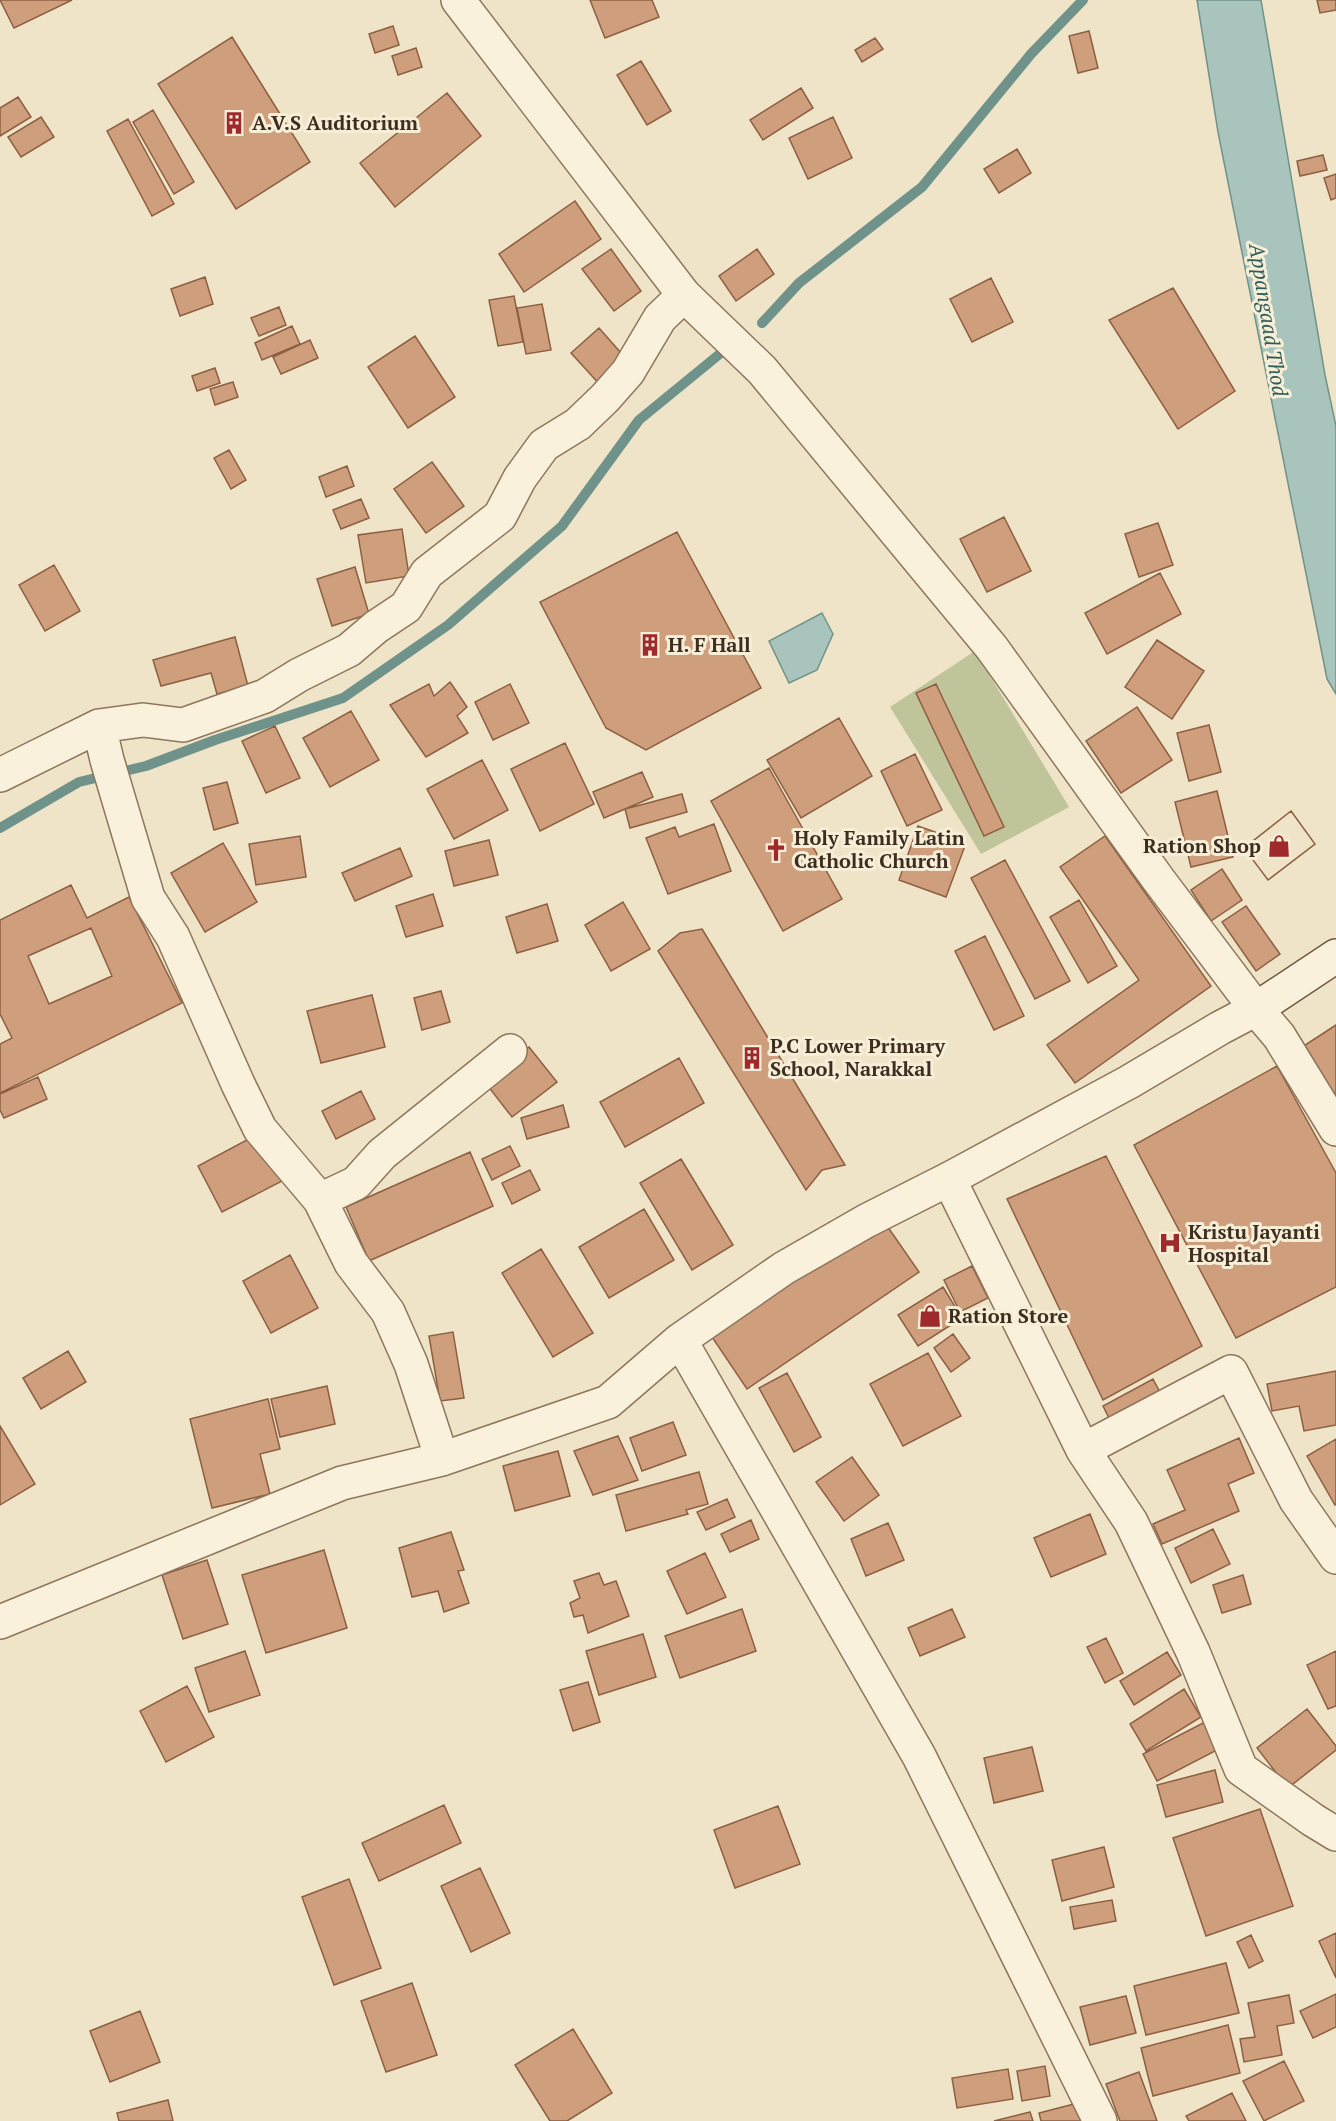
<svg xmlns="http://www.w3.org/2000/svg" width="1336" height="2121" font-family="'PT Serif',serif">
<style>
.cemetery{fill:#bfc49a}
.water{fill:#a9c4bc;stroke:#6f938a;stroke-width:1.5}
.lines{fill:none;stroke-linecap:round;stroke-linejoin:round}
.stream{stroke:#6f938a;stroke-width:10}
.building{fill:#cf9f7d;stroke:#8d5f41;stroke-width:1.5;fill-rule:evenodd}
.minor-casing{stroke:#8d765c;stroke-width:36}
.tertiary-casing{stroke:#8d765c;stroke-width:36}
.secondary-casing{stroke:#6f573f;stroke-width:36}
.minor{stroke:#faf1dc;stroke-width:33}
.tertiary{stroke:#faf1dc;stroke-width:33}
.secondary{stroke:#faf1dc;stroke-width:33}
.labels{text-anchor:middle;stroke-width:6;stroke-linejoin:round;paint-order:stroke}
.poi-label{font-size:20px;font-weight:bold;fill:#3d2e20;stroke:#f7eed8;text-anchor:start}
.water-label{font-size:21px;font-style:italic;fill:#2f5d5a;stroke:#f7eed8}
</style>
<rect width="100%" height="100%" fill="#f0e4c8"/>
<path class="cemetery" d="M975,651L1069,807L981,854L890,707Z"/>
<path class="water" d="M1197,0H1261L1325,375L1336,426V694L1327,679L1218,132Z
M822,613L833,634L817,670L789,683L769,641Z"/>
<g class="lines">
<path class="stream" d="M762,323L799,283L922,187L1031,54L1083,0
M0,828L79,782L146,766L215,740L343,698L448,625L562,526L639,420L727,348"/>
</g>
<path class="building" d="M0,0H72L14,28Z
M590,0H652L659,17L605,38Z
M1317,0H1336V10L1320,13Z
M393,26L399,45L375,53L369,34Z
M1089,31L1098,68L1078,73L1069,36Z
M232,37L310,162L236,209L158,84Z
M875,38L883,49L862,62L855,50Z
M416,48L422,67L398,75L392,56Z
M641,61L671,111L647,125L617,75Z
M801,88L813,108L763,140L750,120Z
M447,93L481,136L395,207L360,163Z
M18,97L31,117L0,136V108Z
M153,110L194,182L174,194L133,122Z
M41,117L54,137L21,157L8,137Z
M833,117L852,158L808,179L789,138Z
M128,119L174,204L152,216L107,131Z
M1017,149L1031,173L999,193L984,169Z
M1323,155L1327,170L1300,176L1297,161Z
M1336,174V198L1331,200L1324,178Z
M575,201L601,239L524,292L499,254Z
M611,249L641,291L614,311L582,269Z
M757,249L774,274L736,301L719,276Z
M205,277L213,304L180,316L171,289Z
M991,278L1013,322L972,342L950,299Z
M1173,288L1235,391L1178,429L1109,320Z
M514,296L523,342L498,346L489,300Z
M542,304L551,350L526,354L517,308Z
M279,307L286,325L259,336L251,318Z
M292,326L300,344L262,360L255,343Z
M599,328L629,362L602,387L571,353Z
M415,336L455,397L408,428L368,367Z
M310,340L318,358L281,374L273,357Z
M215,368L220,383L197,391L192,376Z
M233,382L238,397L215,405L210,389Z
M229,450L246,480L231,489L214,458Z
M432,462L464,506L426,533L394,489Z
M347,466L354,486L326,497L319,477Z
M361,499L369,518L341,529L333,510Z
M1004,517L1031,571L987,592L960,539Z
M1158,523L1173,565L1139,577L1125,534Z
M402,529L409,576L366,583L358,535Z
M677,532L761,688L646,750L606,728L540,602Z
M54,565L80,611L45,631L19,585Z
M355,567L369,614L332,626L317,579Z
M1160,573L1181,614L1107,654L1085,613Z
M235,637L248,686L217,694L211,673L161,686L153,660Z
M1157,640L1204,671L1172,719L1125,687Z
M450,682L467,707L457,716L468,733L426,757L390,705L429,684L434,696Z
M510,684L529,723L493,740L475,702Z
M936,684L1004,827L984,836L916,693Z
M1137,707L1172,760L1121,793L1086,741Z
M351,711L379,760L330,787L303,738Z
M839,718L872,776L801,818L767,760Z
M1209,725L1221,772L1189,781L1177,733Z
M275,726L300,778L266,793L242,741Z
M565,743L594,804L540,831L511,769Z
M915,754L942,810L907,826L881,771Z
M482,760L508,810L454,839L427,789Z
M769,768L842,899L783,931L711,801Z
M642,772L653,797L604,818L593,792Z
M227,782L238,823L214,830L203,788Z
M1217,791L1233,857L1191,867L1175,802Z
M682,794L687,812L630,828L625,809Z
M1291,811L1315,844L1268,880L1244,848Z
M1291,811L1315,844L1268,880L1244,848Z
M714,824L731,871L668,894L646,838L675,827L679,837Z
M918,826L966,843L946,897L899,880Z
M300,836L306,877L256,885L249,844Z
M1105,836L1211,986L1075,1083L1047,1045L1139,980L1060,867Z
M489,840L498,875L454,886L445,851Z
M223,843L257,902L205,932L171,873Z
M400,848L412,876L355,901L342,873Z
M1005,860L1070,981L1035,999L971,878Z
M1222,869L1242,900L1211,921L1191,890Z
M71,885L87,918L129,897L182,1003L0,1093V1044L12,1038L0,1014V920ZM91,928L112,976L49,1004L28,956Z
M433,894L443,926L406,937L396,906Z
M1079,900L1117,966L1088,983L1050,917Z
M623,902L650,949L611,971L585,925Z
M547,904L558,941L517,953L506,917Z
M1246,906L1280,954L1256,971L1222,922Z
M702,929L845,1165L822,1170L806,1190L658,951L680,933Z
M985,936L1024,1016L994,1030L955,951Z
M441,991L450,1022L422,1030L414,998Z
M372,995L385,1047L321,1063L307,1011Z
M1336,1025V1113L1296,1051Z
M529,1047L557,1082L512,1117L484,1081Z
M679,1058L704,1103L625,1147L600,1102Z
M1277,1066L1336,1173V1287L1236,1338L1134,1145Z
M38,1077L47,1099L4,1118L0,1110V1094Z
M361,1091L375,1119L336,1139L322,1111Z
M563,1105L569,1127L527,1139L521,1118Z
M262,1132L286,1179L222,1212L198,1166Z
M510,1146L520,1166L492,1180L482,1159Z
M470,1152L493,1206L369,1261L346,1207Z
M1106,1156L1202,1346L1103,1400L1007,1199Z
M681,1159L733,1245L692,1270L640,1183Z
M530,1170L540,1190L512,1204L502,1183Z
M644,1209L674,1260L609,1298L579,1247Z
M883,1220L919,1272L747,1389L712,1337Z
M541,1249L593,1333L553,1357L502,1273Z
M290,1255L318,1308L271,1333L243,1281Z
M972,1266L988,1298L960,1312L944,1280Z
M943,1287L962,1318L918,1346L898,1315Z
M453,1332L464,1398L440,1401L429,1336Z
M953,1334L970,1358L951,1372L934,1348Z
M68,1351L86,1382L41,1409L23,1378Z
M928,1353L961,1416L903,1446L870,1384Z
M1336,1371V1425L1304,1431L1299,1406L1272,1411L1267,1384Z
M787,1373L821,1437L794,1452L759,1388Z
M1153,1379L1162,1396L1112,1424L1103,1406Z
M327,1386L335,1424L280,1437L271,1399Z
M268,1399L280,1449L260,1454L270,1494L212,1508L190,1419Z
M673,1422L686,1455L642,1471L630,1438Z
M0,1426L35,1484L0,1505Z
M618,1436L638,1480L593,1495L574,1451Z
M1239,1438L1254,1473L1228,1484L1239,1511L1162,1544L1153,1524L1185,1510L1167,1470Z
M1336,1439V1504L1335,1505L1307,1456Z
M558,1451L570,1496L515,1511L503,1466Z
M852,1457L879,1495L844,1521L816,1482Z
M699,1472L708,1504L686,1510L688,1514L626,1531L616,1495Z
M727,1499L735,1517L706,1530L697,1512Z
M1090,1514L1106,1554L1051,1577L1034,1538Z
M751,1520L759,1539L730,1552L721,1534Z
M888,1523L904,1560L866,1576L851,1539Z
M1213,1529L1230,1564L1191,1583L1175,1548Z
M451,1532L464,1570L458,1571L469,1603L444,1612L438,1591L412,1597L399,1548Z
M324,1550L347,1628L266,1653L242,1575Z
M705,1553L726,1597L687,1614L667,1571Z
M207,1560L228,1624L183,1639L162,1575Z
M599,1573L604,1585L616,1581L629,1616L588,1633L583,1615L574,1617L570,1603L580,1598L574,1581Z
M1243,1575L1251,1604L1222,1613L1213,1585Z
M742,1609L756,1651L680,1678L665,1636Z
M952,1609L965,1637L920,1656L908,1628Z
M643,1634L656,1677L599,1695L586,1651Z
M1106,1638L1123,1673L1105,1683L1087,1647Z
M245,1651L260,1695L209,1712L195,1668Z
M1336,1651V1706L1328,1709L1307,1665Z
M1167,1652L1181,1675L1134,1705L1120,1681Z
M588,1682L600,1722L573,1731L560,1690Z
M187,1686L214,1737L166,1762L140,1711Z
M1184,1689L1201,1717L1146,1751L1130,1724Z
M1307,1709L1336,1746V1750L1288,1788L1257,1748Z
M1205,1722L1219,1749L1157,1781L1143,1754Z
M1032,1747L1043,1791L994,1803L984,1758Z
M1215,1770L1223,1802L1166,1817L1157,1785Z
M444,1805L461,1843L379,1881L362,1843Z
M778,1806L800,1864L735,1888L714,1830Z
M1260,1809L1293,1906L1206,1936L1173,1838Z
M1104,1847L1114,1887L1062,1901L1052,1860Z
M480,1868L510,1933L471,1952L441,1886Z
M349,1879L381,1968L334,1985L302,1897Z
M1112,1900L1116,1921L1074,1929L1070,1907Z
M1336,1933V1978L1319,1941Z
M1251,1935L1263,1961L1249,1968L1237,1942Z
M1226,1963L1239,2013L1146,2035L1134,1986Z
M412,1983L437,2055L386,2072L361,2001Z
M1336,1994V2027L1313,2038L1300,2011Z
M1289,1995L1294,2023L1277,2026L1282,2055L1244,2062L1240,2039L1255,2037L1248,2003Z
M1126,1996L1136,2033L1090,2045L1080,2007Z
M140,2011L160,2062L110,2082L90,2031Z
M1228,2025L1240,2073L1153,2096L1141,2048Z
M573,2029L612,2093L567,2121H550L515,2065Z
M1284,2061L1304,2101L1264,2121L1243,2081Z
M1045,2066L1050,2096L1022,2101L1017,2071Z
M1008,2069L1013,2099L957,2108L952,2078Z
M1139,2072L1157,2121H1120L1106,2084Z
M1232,2093L1246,2121H1189L1186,2116Z
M168,2100L173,2121H119L117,2113Z
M1078,2103L1082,2121H1041L1039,2113Z
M1030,2112L1033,2121H994Z"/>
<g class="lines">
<g class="minor-casing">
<path id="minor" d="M0,775L99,726
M510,1051L382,1154L356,1183L320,1200L260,1129L238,1084L173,937L148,898L107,760L99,726L143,720L183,725L265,696L299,675L349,650L376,627L406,607L427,573L500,516L520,478L544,445L578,424L605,398L628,372L660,318L684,295
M949,1179L1083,1450L1231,1372L1296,1500L1336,1557
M320,1200L351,1263L388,1312L411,1364L442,1459
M680,1340L919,1756L1100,2121
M1083,1450L1131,1522L1193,1652L1241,1769L1313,1820L1336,1834
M0,1622L342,1483L442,1459L608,1402L680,1340L784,1268L866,1221L949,1179L1129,1082L1220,1028L1256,1009L1279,1036L1336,1129"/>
</g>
<g class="tertiary-casing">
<path id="tertiary" d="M458,0L684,295L762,370L992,648L1158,879L1256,1009"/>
</g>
<g class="secondary-casing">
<path id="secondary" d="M1256,1009L1336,956"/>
</g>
<use href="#minor" class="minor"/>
<use href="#tertiary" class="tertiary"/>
<use href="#secondary" class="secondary"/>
</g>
<defs>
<g id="building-bare" transform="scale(1.8)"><path d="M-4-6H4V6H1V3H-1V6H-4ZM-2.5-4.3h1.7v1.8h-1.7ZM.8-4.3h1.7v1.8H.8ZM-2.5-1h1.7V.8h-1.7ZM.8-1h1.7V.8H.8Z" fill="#9e2a2b" stroke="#f7eed8" stroke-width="2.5" paint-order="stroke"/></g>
<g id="shop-bare" transform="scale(1.8)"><path d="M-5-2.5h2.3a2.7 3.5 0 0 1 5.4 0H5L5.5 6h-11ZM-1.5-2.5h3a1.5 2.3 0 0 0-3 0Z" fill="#9e2a2b" stroke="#f7eed8" stroke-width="2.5" paint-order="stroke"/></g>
<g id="church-bare" transform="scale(1.8)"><path d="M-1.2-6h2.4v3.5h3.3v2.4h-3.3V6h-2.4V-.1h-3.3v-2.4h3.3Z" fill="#9e2a2b" stroke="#f7eed8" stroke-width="2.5" paint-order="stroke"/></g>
<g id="hospital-bare" transform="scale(1.8)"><path d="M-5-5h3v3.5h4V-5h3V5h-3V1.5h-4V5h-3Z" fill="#9e2a2b" stroke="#f7eed8" stroke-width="2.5" paint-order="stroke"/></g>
</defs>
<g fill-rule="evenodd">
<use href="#building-bare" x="234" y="123"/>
<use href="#building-bare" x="650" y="645"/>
<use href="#shop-bare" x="1279" y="846"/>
<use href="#church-bare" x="776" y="850"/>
<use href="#building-bare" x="752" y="1058"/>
<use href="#hospital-bare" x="1170" y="1243"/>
<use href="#shop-bare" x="930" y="1316"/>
</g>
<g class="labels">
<g class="poi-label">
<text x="252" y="130">A.V.S Auditorium</text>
<text x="668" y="652">H. F Hall</text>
<text x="794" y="845">Holy Family Latin<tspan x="794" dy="23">Catholic Church</tspan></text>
<text x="1261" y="853" text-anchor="end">Ration Shop</text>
<text x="770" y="1053">P.C Lower Primary<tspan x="770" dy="23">School, Narakkal</tspan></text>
<text x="1188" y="1239">Kristu Jayanti<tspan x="1188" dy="23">Hospital</tspan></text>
<text x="948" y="1323">Ration Store</text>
</g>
<g class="water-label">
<text transform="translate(1268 320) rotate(81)" y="7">Appangaad Thod</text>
</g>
</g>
</svg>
